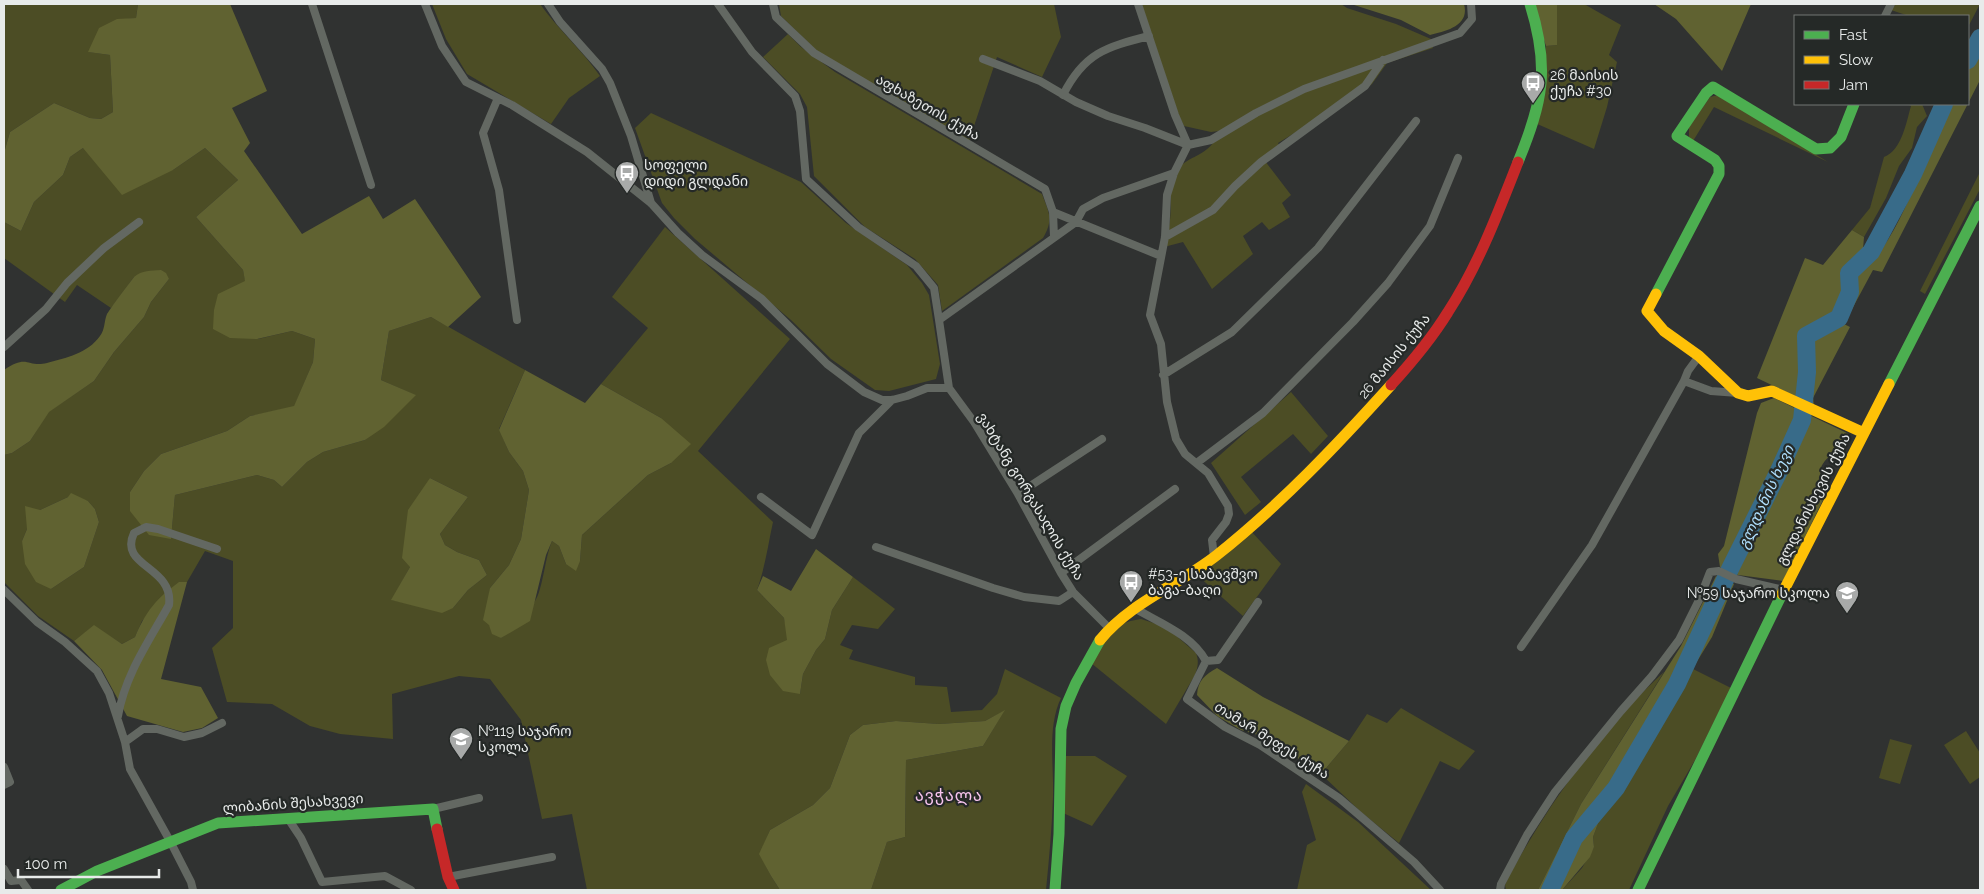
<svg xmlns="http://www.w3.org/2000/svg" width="1984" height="894" font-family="Raleway,'Noto Sans Georgian',sans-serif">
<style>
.green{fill:#4c4d25;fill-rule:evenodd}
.forest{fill:#606231}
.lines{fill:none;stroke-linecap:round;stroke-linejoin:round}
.river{stroke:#386b89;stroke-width:18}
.street{stroke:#636862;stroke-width:8}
.fast{stroke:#4caf50;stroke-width:11}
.slow{stroke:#ffc107;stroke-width:11}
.jam{stroke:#c62828;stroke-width:11}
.labels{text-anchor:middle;stroke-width:4.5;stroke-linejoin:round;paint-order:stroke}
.poi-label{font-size:14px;fill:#e8ebea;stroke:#252927;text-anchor:start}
.street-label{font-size:14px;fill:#e8ebea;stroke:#252927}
.water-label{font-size:15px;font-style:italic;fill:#afdffe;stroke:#252927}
.quarter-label{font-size:16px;letter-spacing:1px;fill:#f9c5f0;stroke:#252927}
</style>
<rect width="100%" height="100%" fill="#303231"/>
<path class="green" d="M4,4H138L136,18L117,20L89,52L110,55L113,112L101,119L90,118L54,103L10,132L4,153Z
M432,4H540C558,29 582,50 600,76L569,98L551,124L467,74L446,39Z
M779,4H1054L1061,37L1042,77L997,57L969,141L817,51L781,16Z
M1141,4H1341L1347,8L1396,24L1431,39L1433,48L1387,63L1372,84L1350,102L1316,120L1278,143L1281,148L1265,161L1291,195L1282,203L1290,217L1269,230L1262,222L1243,236L1253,254L1212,289L1183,242L1164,247C1166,238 1169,229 1170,220C1172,205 1168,186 1175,173C1187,153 1210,159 1219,131L1211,132L1184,126L1178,114Z
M1557,4H1584L1621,25L1609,55L1617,62L1607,107L1594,149L1535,123L1546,46L1557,45Z
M1896,4H1980L1968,27V16H1909L1891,10Z
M788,34L801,47L835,72L1042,194C1049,213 1054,219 1043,238L942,311L938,285L915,259L865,227L814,176L807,107L800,94L763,57Z
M1718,95L1725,99L1828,162L1714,107L1693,141L1689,137V127L1710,97Z
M1907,104H1922L1927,116L1917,127L1912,148L1899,166L1886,198L1864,237L1852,230L1870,208L1884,157C1902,150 1906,123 1911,106Z
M651,113L801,182L846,223L907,265L922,283L929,295L940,364L936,379L889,391L875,390L831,359L791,320L695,239L674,218L662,203L635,128Z
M83,148L173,170L205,148L238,180L196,217L243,270L258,339L292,331L315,339L313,362L294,407L250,416L227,431L161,454L144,471L130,492L171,539L175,495L257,475L274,480L282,487L307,462L323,452L365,440L415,395L381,380L389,331L431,317L525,370L499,429L509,452L523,471L529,490L521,539L509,565L490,588L489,625L501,638C514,630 528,614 535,601C543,589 545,557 552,541L559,546L566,564L580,561L582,535L648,475L671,463L661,418L601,384L648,328L612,297L665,227L790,339L698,451L773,522C768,545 765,568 757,590L784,618L800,694L803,674L816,650L825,639L832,610L853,577L895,609L878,629L852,625L840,645L853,650L849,659L915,677V685L947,687L951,712L982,710L997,694L1005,669L1061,698C1047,727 1054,765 1053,797C1052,828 1049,859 1046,890H871L887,842L905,837L906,760L983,746L1004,711L985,721L939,724L896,721L863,725L850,735L830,788L813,805L770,830L760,854L771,876L780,890H587L572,814L542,819L521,720L490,679L459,676L392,694L393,739L340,734L310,726L272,704L227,702L212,648L233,628V561L205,551L187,582L179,583L142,621L135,637L122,644L94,626L74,641L38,616L4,582V455L12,453L30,441L48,412L94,381L114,352L144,317L151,302L169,279L134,277L111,308L77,285L65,302L4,258V222L21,231L34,202L63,175L70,157ZM430,478L468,497L440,534L445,545L457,552L479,560L487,575L468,590L453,608L410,604L392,600L410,567ZM68,497L88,501L95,509L99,522L84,567L51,589L22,541L27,529L40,510Z
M1980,172V189L1925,294L1920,291Z
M1291,392L1328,436L1311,454L1293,434L1241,477L1261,502L1245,515L1211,463Z
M1251,531L1281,564L1243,616L1197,575Z
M1141,619L1166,627L1196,653C1199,661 1198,667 1195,675L1166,724L1091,663C1105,638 1110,623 1141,619Z
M1693,669L1731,688L1695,760L1668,806L1629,890H1562L1582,868L1594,847L1593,837L1599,821Z
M1664,672L1581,804L1538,890H1506L1505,885L1508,878C1540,819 1578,764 1623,712C1636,698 1650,685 1664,672Z
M1401,708L1475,751L1459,770L1440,761L1399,843L1361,812L1321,774L1349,741L1367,714L1387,723Z
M1966,731L1980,753V777L1970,784L1944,745Z
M1890,739L1912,745L1900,784L1879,778Z
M1062,756H1095L1127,776L1092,826L1063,813Z
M1306,784L1358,822L1431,890H1297L1307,845L1316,840L1302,792Z"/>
<path class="forest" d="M138,4H230L267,91L232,108L250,143L244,151L302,234L369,196L383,219L415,199L481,297L448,327L431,317L389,331L381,380L416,395L384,427L365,440L323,452L307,462L282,487L274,480L257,475L175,495L171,539L149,535L130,511V492L144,471L161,454L227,431L250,416L294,406L313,362L315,339L292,331L257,339L230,338L213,329L214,310L218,294L245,281L243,270L196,217L238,180L205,148L173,170L122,195L83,148L70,157L63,175L34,202L21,231L4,222V153L10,132L54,103L90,118L101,119L113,112L110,55L88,52L99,28L117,19L136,18Z
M1351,4H1464C1470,26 1446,31 1430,35L1401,20Z
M1532,4H1557V45L1546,46Z
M1654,4H1751L1722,71L1676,19Z
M1980,48V80L1882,272L1873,270L1844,324L1850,327L1813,398L1814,405L1757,378L1805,258L1823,265L1852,230L1864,237L1863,249L1850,260L1844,278L1845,281C1897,262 1925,151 1947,104H1968V67Z
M161,270L166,273L169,279L151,302L144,317L114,352L94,381L49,412L30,441L12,453L4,455V370C28,353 27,368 47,363C66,358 88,353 100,336C105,330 104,321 107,314C115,301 125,289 134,277C142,270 151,271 161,270Z
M525,370L585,403L601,384L661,418L691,444L671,463L648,475L582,535L580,561L576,571L566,564L559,546L552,541L546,555L530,621L501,638L492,634L489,625L483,620L490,588L509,565L521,539L529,490L523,471L509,452L499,430Z
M1774,398L1849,434L1848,442C1838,451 1816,461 1821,477C1822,482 1825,487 1827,492L1783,581L1738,575L1720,567L1718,554L1724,546L1757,413L1761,403Z
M430,478L468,497L440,534L445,545L457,552L479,560L487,575L468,590L453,608L442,613L391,600L410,567L402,558L408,510Z
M71,493L88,501L95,509L99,522L84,567L51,589L36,582L25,564L22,541L27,529L25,506L40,510L68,497Z
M816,549L853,577L832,610L825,639L816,650L803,674L800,694L783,691L770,675L766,660L769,648L787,640L784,618L757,590L763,576L791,591Z
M1716,576L1734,584L1712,637L1599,821L1593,837L1594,847L1590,857L1562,890H1538L1581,804L1681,646Z
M179,582H187L161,679L201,687L218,718L202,728L183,732L127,716L102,670L74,641L94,625L122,644L135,637C146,611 156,599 179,582Z
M1217,668L1263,697L1349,741L1321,774L1293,755L1258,735L1241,730L1217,716L1197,695C1198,680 1205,675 1217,668Z
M1005,710L983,746L906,760L905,837L887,842L871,890H780L771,876L759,854L770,830L813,805L830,788L850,735L863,725L896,721L939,724L985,721Z"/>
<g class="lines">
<path class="river" d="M1968,60L1980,38
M1550,890L1574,838L1616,788L1677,684L1730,569L1778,473L1802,420L1807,372L1806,336L1839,318L1850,292L1849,273L1871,252L1913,174L1944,104"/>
<path class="street" d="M312,4L371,185
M425,4L442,46L466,82L512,105L587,152L651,203L678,233L702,255L762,299L827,364L864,392L882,400H892L907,396L927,388H949
M548,4L560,22L602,69L610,83L631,136L651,203
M718,4L752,52L795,96L800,111L806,179L858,227L916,266L934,288L939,320
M773,4L776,17L814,53L1045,189L1053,212L1054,237
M1138,4L1175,115L1188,145
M1885,16L1891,4
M983,59L1040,81L1076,102L1108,116L1145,128L1188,145
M1063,95C1084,53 1106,47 1149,36
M498,98L483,133L499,190L517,320
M1188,145L1174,173L1167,195L1165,237L1150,315L1161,344L1167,402L1176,439L1185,454L1208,473L1228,506L1229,514L1226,522L1212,540L1214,557
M1188,145L1211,140L1256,113L1304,89L1460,33L1472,19L1471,4
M1053,212L1161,256
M1165,237L1213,210L1235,186L1261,162L1365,86L1383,60
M4,347L46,309L67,283L104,248L139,222
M1163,375L1232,332L1318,248L1416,121
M1684,381L1688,371L1699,356
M1198,462L1263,413L1353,322L1388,283L1430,226L1458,158
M1018,494L1102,439
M761,497L812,535L859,433L892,400
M876,547L993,588L1024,597L1059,601L1073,592
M1061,573L1175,489
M4,590L37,622L65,642L97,671L109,693L125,742L130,769L170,841L191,882L193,890
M1136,609C1160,623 1192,635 1206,661
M1109,628L1073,592L1061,573L1018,494L974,422L949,388L939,320L1076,222L1083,209L1103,198L1174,173
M1521,647L1592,545L1684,381L1711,391L1738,393
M1206,661L1187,699L1225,727L1260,745L1339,798L1414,862L1440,890
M1206,661L1218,660L1258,602
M118,716C125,675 149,641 169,605C174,566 118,567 134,533L146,527L158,529L217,549
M125,742L143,729H157L184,737L202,733L222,723
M4,767L10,782L4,785
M433,809L479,798
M289,820L301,838L322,882L385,876L411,890
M4,869L11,881L21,880L28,890
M448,877L552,857
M1500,890L1501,884L1527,835L1555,792L1621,711L1652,676L1679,640L1700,598L1710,572L1719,571L1736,579L1784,590"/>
<path class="fast" d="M1518,162C1543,101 1550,68 1530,4
M1656,294L1719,174V166L1715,160L1677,136L1706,93L1713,87L1816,149L1830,148L1841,137L1854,104
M1889,384L1980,206
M61,890L97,871L218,823L433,809L437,829
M1055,890L1059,834L1061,729L1066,706L1076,683L1100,640
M1638,890L1782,594"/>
<path class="slow" d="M1656,294L1647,311L1664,331L1699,356L1738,393L1748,396L1772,391L1864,433
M1782,594L1889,384
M1100,640C1131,602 1179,585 1217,555C1281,504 1337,445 1391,385"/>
<path class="jam" d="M1391,385C1412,362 1432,338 1448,312C1478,266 1498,213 1518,162
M437,829L448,877L454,890"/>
</g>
<defs>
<g id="bus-pin" transform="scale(1.25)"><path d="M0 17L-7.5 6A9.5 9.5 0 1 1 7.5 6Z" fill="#a8aaa9" stroke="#252927"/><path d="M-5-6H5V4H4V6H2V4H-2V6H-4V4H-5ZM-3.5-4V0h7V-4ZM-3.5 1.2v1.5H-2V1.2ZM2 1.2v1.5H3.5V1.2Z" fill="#fff"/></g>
<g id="school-pin" transform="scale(1.25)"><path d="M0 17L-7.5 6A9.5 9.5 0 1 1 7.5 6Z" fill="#a8aaa9" stroke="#252927"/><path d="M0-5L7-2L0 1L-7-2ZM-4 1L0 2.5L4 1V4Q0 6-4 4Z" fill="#fff"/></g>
</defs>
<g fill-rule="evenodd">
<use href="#bus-pin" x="1533" y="83"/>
<use href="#bus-pin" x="627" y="173"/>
<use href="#bus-pin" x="1131" y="582"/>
<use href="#school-pin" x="1847" y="593"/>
<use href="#school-pin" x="461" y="739"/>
</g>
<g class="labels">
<g class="poi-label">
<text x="1550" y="80">26 მაისის<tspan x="1550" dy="16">ქუჩა #30</tspan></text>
<text x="644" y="170">სოფელი<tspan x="644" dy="16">დიდი გლდანი</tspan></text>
<text x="1148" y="579">#53-ე საბავშვო<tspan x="1148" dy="16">ბაგა-ბაღი</tspan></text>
<text x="1830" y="598" text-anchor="end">№59 საჯარო სკოლა</text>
<text x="478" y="736">№119 საჯარო<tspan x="478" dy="16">სკოლა</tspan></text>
</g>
<g class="street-label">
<text transform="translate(928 107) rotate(30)" y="5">აფხაზეთის ქუჩა</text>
<text transform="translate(1394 356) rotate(-51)" y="5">26 მაისის ქუჩა</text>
<text transform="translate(1031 496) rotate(59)" y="5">ვახტანგ გორგასალის ქუჩა</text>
<text transform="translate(1813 499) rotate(-63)" y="5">გლდანისხევის ქუჩა</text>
<text transform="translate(1272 740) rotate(32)" y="5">თამარ მეფეს ქუჩა</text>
<text transform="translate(293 803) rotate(-4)" y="5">ლიბანის შესახვევი</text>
</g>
<g class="water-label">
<text transform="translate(1766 497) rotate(-65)" y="5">გლდანის ხევი</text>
</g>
<g class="quarter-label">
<text x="949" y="801">ავჭალა</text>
</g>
</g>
<rect width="1984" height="894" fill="none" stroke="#e8ebea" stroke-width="10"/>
<rect x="1794" y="15" width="175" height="90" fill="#252927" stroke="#737775"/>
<rect x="1804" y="31" width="25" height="8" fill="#4caf50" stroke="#737775"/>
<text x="1839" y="40" font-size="15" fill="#e8ebea">Fast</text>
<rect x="1804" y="56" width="25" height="8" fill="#ffc107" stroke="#737775"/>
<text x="1839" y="65" font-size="15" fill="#e8ebea">Slow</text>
<rect x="1804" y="81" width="25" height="8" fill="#c62828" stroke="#737775"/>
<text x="1839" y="90" font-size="15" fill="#e8ebea">Jam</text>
<path d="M18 869v8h141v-8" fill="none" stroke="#e8ebea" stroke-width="2.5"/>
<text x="25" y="869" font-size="15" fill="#e8ebea" stroke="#252927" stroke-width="4" paint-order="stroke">100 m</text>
</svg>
